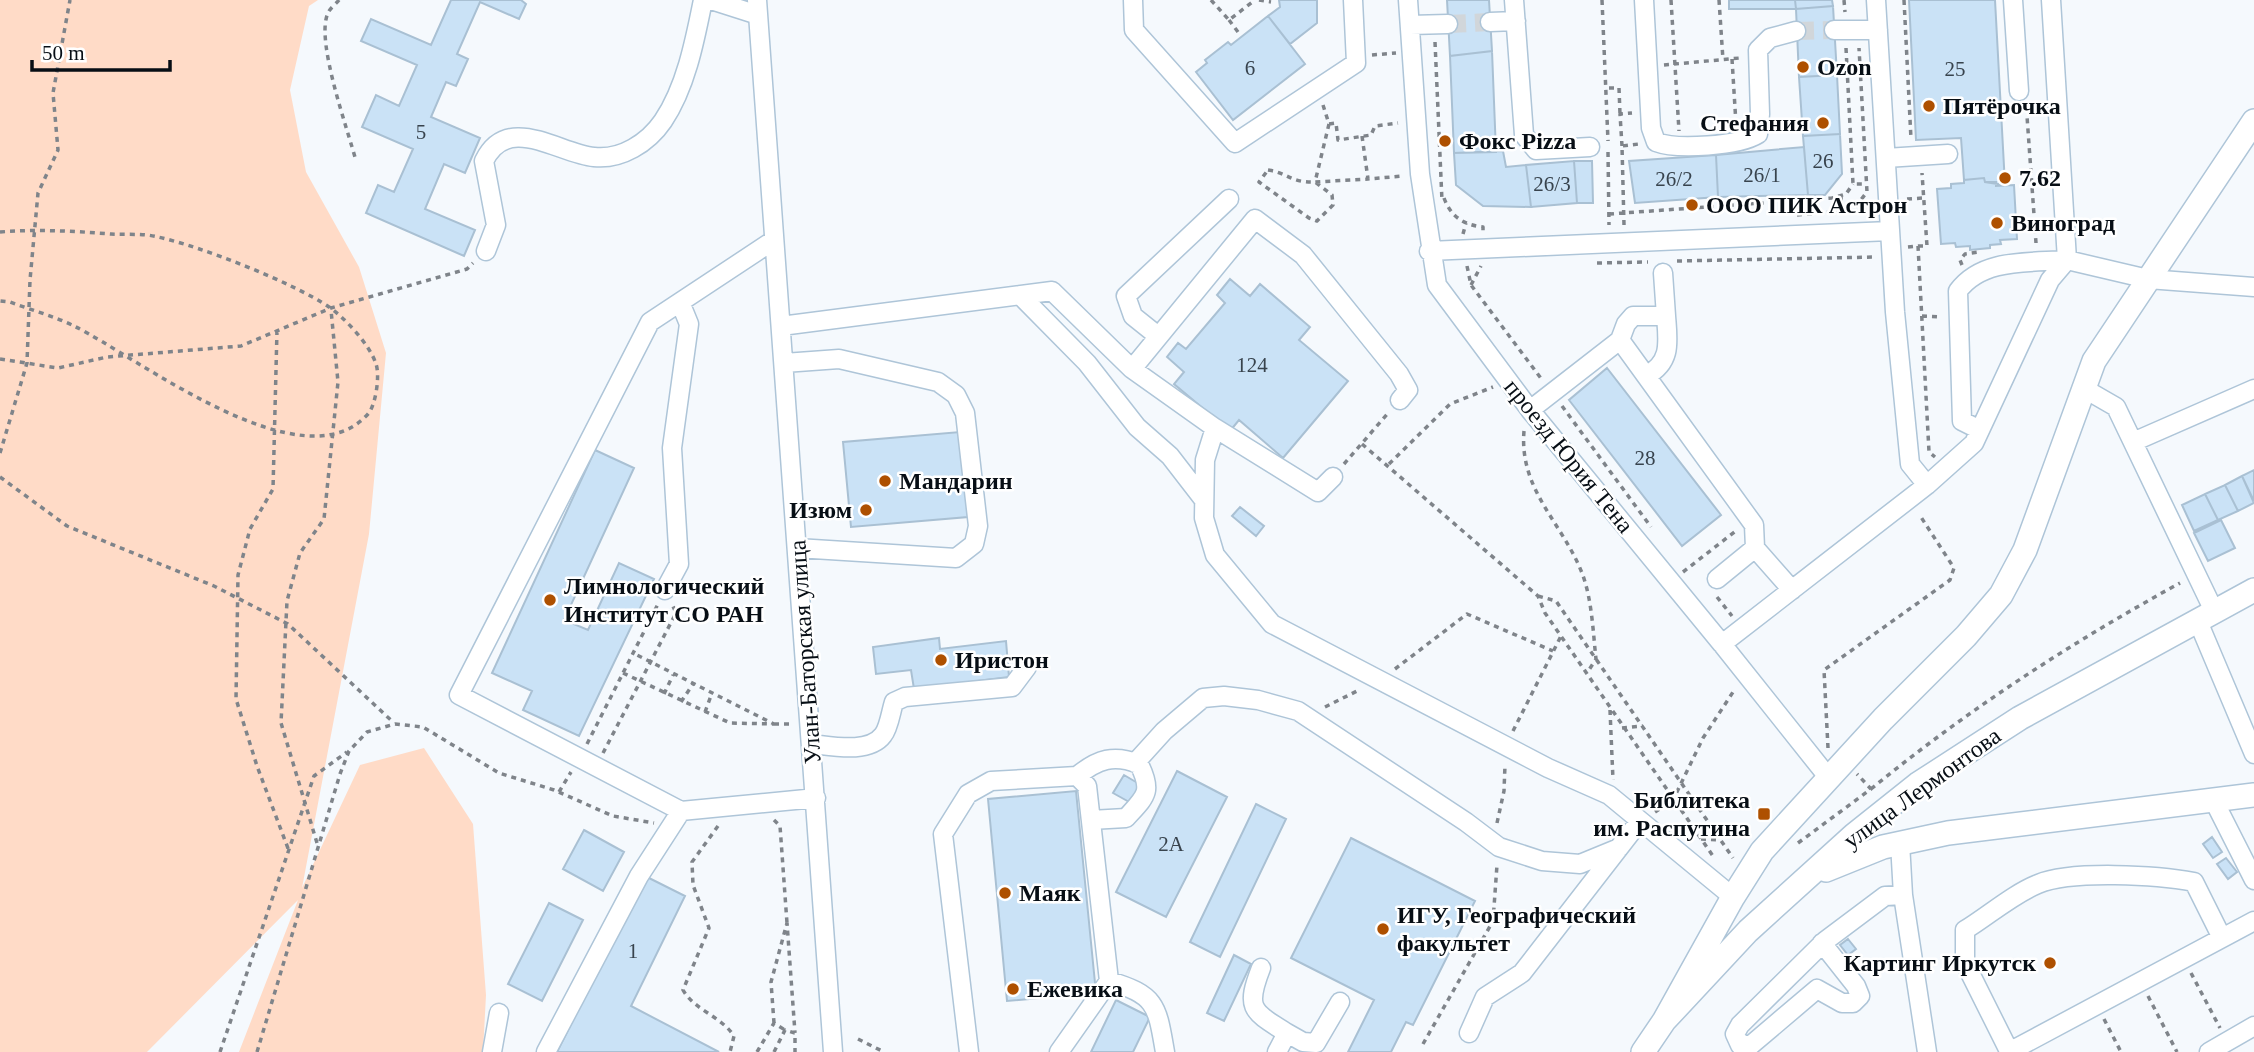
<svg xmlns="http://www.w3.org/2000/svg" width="2254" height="1052" font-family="Georgia,serif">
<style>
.green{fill:#ffdbc7}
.building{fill:#cae2f6;stroke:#a9c0d3;stroke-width:2}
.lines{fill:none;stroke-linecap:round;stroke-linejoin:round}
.minor-tunnel{stroke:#d1d6da;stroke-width:18;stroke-dasharray:18 9;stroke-linecap:butt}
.minor-casing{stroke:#aec5d8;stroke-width:21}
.major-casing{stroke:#aec5d8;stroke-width:26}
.path{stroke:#7f848a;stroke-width:3.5;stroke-dasharray:5 5;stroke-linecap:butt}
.minor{stroke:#fff;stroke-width:18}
.major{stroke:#fff;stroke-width:23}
.poi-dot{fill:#ae5000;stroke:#fff;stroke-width:2.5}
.labels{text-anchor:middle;stroke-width:5;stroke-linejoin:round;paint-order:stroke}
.number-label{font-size:21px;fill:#38434d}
.poi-label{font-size:24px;font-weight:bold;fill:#070e15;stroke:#fff;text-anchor:start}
.street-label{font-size:24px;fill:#070e15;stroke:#fff}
</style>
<rect width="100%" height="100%" fill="#f5f9fd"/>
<path class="green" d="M0,0H318L309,6L290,90L306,172L359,267L386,353L369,534L302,888L360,765L424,748L473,824L486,995L483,1052H239L298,900L147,1052H0Z"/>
<path class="building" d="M451,0H521L526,4L519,19L480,2L457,54L468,59L456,86L446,82L431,117L480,138L465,173L444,164L425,209L475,230L464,256L366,213L378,185L394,192L413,149L362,127L376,95L399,106L417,65L361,41L371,19L431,45Z
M1279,0H1317V23L1290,44L1268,16L1280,7Z
M1447,0H1489L1492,51L1450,56Z
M1729,0H1795L1796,9H1729Z
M1795,0H1832L1833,6L1796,9Z
M1909,0H1995L2005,185L1985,182L1984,178L1964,180L1961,138L1916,140Z
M1833,6L1837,75L1799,77L1796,9Z
M1268,16L1305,64L1233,120L1196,72L1207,63L1205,60L1228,42L1231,45Z
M1492,51L1496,152L1454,153L1450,56Z
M1837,75L1840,134L1803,136L1799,77Z
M1840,134L1842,174L1825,195H1808L1803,136Z
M1804,147L1808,195L1718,197L1716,155Z
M1503,151L1506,167L1526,165L1531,207L1483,206L1456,185L1454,153Z
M1716,155L1718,197L1635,203L1629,161Z
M1574,161L1577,203L1531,207L1526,165Z
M1574,161H1592L1593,203H1577Z
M1984,178L1985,182H1996V186L2014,185L2017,239L2000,240L2001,244L1990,245V248L1970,250V246L1956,247L1955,243L1941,244L1937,189L1951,188V184L1964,183V180Z
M1230,279L1250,296L1260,284L1310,327L1299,340L1348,381L1283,458L1239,420L1230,431L1174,384L1184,372L1167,357L1178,343L1186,349L1225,303L1217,295Z
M1607,368L1721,515L1682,546L1569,400Z
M960,432L968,517L851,527L843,442Z
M595,450L634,468L564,620L588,630L619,563L654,579L579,736L523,710L532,691L492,673Z
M2254,470V501L2242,476Z
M2242,476L2254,503L2238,511L2225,485Z
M2225,485L2238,511L2218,520L2205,494Z
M2205,494L2218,520L2194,531L2182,505Z
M1240,507L1264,526L1256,536L1232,516Z
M2221,520L2235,548L2208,561L2194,533Z
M939,638L940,649L1006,641L1009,677L914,689L911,670L876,674L873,647Z
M1177,771L1227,797L1166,917L1116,892Z
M1124,775L1141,785L1131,803L1113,793Z
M1076,791L1096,993L1007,1001L988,799Z
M1256,804L1286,819L1220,957L1190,942Z
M584,830L624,852L603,891L563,869Z
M2212,837L2222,852L2213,858L2203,844Z
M1351,838L1475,901L1413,1025L1406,1022L1391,1052H1348L1374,1000L1291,958Z
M2226,858L2237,872L2228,879L2217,864Z
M645,876L685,896L631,1006L719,1052H557Z
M549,903L583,920L542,1001L508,984Z
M1848,939L1856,949L1848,955L1840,945Z
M1234,955L1251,964L1224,1021L1207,1013Z
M1116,1000L1150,1017L1133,1052H1091Z"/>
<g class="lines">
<path class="minor-tunnel" d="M1448,24L1490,22
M1796,31L1834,30"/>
<g class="minor-casing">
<path id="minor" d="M711,0L758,15
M757,0L833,1052
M1133,0L1134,30L1235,143L1356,63L1353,0
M1408,0L1420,174L1437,285L1530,410L1722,644L1927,485
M1514,0L1524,135L1536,150L1590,147
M1644,0L1651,128L1656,142C1677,150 1739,146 1758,134L1760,114L1758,50L1770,38L1796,31
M1876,0L1895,312L1910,464L1927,485L1974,443L2050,280L2067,260L2148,279L2254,287
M2013,0L2019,91
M1490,22L1516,21
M1410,25L1448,24
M1834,30H1878
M1886,158L1948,154
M774,240L650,322L459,695L681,811L816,798
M486,251L496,225L484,161C508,112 559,154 594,157C621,160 648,143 663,121C686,87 695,40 703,0
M1429,251L1890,231
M1020,295L1087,363L1137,427L1170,456L1204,500
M781,326L1052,291L1132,369
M1158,336L1133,316L1126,296L1229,199
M1620,340L1626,324L1633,316H1666L1663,273
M784,363L839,359L938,382L956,395L965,413L978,526L974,544L956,558L797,548
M1646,376C1672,362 1668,342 1666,316
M2083,388L2116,407L2214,611
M1400,400L1408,390L1399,374L1303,255L1255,219L1132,369L1215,428L1205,460L1204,518L1215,555L1272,624L1548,768L1609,795L1733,897
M1530,410L1620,340L1754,525L1755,548L1792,590
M1215,428L1318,492L1333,477
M1980,430L1962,421L1958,291C1982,258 2029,263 2067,260L2051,0
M2133,442L2254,389
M1717,579L1755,548
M665,590L679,564L672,448L689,324L680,302
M2197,619L2254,754
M1722,644L1828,777
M812,744C832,746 869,754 883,735C889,728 891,711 894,702L905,697L1012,687L1027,667
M1135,763L1164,731L1203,698L1224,696L1258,700L1298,711L1466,822L1499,847L1542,861L1580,864L1619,848
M1077,776C1098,759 1114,754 1139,764C1153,792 1146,796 1126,818L1091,820
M2214,801L2254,880
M1900,843L1903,895L1927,1052
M1822,943L1856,986L1860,996L1853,1003H1842L1817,989L1751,1045H1740L1735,1034L1740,1025L1825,941L1885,896L1903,895
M1261,968C1245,1009 1252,1011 1287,1033
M1109,981C1157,995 1157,1006 1165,1052
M1469,1033L1485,997L1522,973L1639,822
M2009,1051L1965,963V930C1988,916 2013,894 2038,884C2071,870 2158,875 2194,882L2222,938
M492,1052L499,1013
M546,1052L639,876L681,811
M969,1052L943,834L968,794L991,781L1077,776L1087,786L1109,981L1059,1052
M1277,1052L1287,1033L1303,1042L1316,1043L1340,1002
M2009,1052L2254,921
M2209,1052L2254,1026"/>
</g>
<g class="major-casing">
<path id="major" d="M1826,870L1883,847L1948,833L2254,795
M1664,1021L1733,897L1762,851L1883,719L1966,636L2001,595L2025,550L2094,361L2254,121
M1643,1052L1664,1021L1748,931L1854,835L1918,784L2020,718L2254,590"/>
</g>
<path class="path" d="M339,0C336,4 330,8 328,13C315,40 348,130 356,161
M1211,0L1229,20L1255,0
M1259,0L1271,2
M1602,0L1608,141
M1671,0L1679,131
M1719,0L1723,60
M1844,0L1845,12
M1904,0L1911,139
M1229,20L1238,32
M1435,42L1442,201
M1846,48L1853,184H1866
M1372,55L1396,53
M1732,59L1736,124
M1664,65L1740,58
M1609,88H1619L1620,114
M1323,105L1329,124L1336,123L1338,140L1371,135L1375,126L1398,123
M1329,124L1315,182L1368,179
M1362,136L1368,179L1403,176
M1622,146L1620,114L1632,113
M1608,152L1609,225
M1268,170C1288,173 1291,183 1315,182L1332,195L1333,205L1317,221L1309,218L1259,182Z
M1841,196L1842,212
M1444,198C1451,217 1464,225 1483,227V233
M1907,199L1924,198
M1609,214L1832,198L1846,194L1853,184
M1797,215L1853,210L1867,192L1859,48
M1624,225L1622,146L1639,144
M0,232C37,229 73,231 111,234C126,235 143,233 158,237C200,246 294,283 329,307C345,318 370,345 376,364C380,375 376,405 368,414C303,487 139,358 74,326C54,316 31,310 10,302L0,301
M1463,234L1466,223
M2036,243L2027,116L2031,111L2043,110
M1918,246H1927L1922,173
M1908,247L1918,246L1929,452L1935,457
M1677,261L1876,257
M1597,263L1648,262
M1962,265L1960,260L1965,254L1979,252
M1467,266L1471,285L1543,381
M1471,285L1481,266
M1922,316L1941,317
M277,330L273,489L250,529L238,575L236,699L257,766L289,851
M0,359L58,368L107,357L241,346L331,308L467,269L473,263
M1562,406L1651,527
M1524,431C1519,490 1562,522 1582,573C1592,599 1593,632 1596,659L1587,673
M1362,444L1538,596L1545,613L1713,856
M0,453L27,363L30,280L38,193L58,150L53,93L70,0
M1344,464L1389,412
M1389,464L1450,404L1493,387
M0,477L67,526L214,586L288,624L394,723
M1683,572L1737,530
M1538,596L1556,601L1733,858
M1717,597L1732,616
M1395,669L1467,614L1553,651
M623,673L730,723L774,724L633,653
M664,694L673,675
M681,702L693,684
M1325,707L1359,690
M1610,710L1613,780
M705,712L712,693
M774,724H793
M1622,728L1643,726
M1513,731L1561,636
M587,744L658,604
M1828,748L1824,670L1950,580L1954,568L1919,514
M603,753L676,613L672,604
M1871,789C1966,711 2072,642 2180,583
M559,792L571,772
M1655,812L1673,800L1703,738L1735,689
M774,820L780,826L787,923
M1497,823L1504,791L1505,765
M718,826L692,862L693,885L709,928L683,990C694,1010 721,1016 734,1036L730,1052
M1701,839L1720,840
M317,843L281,723L287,601L300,553L324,519L338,382L331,310
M1798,843L1871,789L1857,774
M2191,973L2220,1028
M2148,996L2177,1052
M2104,1019L2121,1052
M774,1023L771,982L787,923L795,1033
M858,1039L884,1052
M1423,1044L1493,921L1497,865
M220,1052L314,776L347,752
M257,1052L340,774L349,751L367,732L395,724L423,727L499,773L554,790L613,816L654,823
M757,1052L774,1023L785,1030
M774,1052L785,1030L795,1033V1052"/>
<use href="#minor" class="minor"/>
<use href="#major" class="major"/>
</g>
<g class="poi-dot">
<circle cx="1803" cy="67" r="7"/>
<circle cx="1929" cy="106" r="7"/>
<circle cx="1823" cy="123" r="7"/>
<circle cx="1445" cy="141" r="7"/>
<circle cx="2005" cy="178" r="7"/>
<circle cx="1692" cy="205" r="7"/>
<circle cx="1997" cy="223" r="7"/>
<circle cx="885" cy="481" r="7"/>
<circle cx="866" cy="510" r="7"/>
<circle cx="550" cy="600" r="7"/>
<circle cx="941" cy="660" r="7"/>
<rect x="1757" y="807" width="14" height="14" rx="3.5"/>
<circle cx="1005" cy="893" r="7"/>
<circle cx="1383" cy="929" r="7"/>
<circle cx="2050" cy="963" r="7"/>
<circle cx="1013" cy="989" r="7"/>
</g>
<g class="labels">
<g class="number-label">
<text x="1250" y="75">6</text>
<text x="1955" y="76">25</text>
<text x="421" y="139">5</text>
<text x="1823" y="168">26</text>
<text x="1762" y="182">26/1</text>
<text x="1674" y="186">26/2</text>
<text x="1552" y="191">26/3</text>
<text x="1252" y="372">124</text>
<text x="1645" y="465">28</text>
<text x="1171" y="851">2А</text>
<text x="633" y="958">1</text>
</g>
<g class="poi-label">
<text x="1817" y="75">Ozon</text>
<text x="1943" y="114">Пятёрочка</text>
<text x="1809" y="131" text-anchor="end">Стефания</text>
<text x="1459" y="149">Фокс Pizza</text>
<text x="2019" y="186">7.62</text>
<text x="1706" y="213">ООО ПИК Астрон</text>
<text x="2011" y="231">Виноград</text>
<text x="899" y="489">Мандарин</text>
<text x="852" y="518" text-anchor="end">Изюм</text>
<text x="564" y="594">Лимнологический<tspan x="564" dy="28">Институт СО РАН</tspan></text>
<text x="955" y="668">Иристон</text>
<text x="1750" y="808" text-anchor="end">Библитека<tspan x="1750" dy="28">им. Распутина</tspan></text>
<text x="1019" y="901">Маяк</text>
<text x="1397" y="923">ИГУ, Географический<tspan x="1397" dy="28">факультет</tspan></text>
<text x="2036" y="971" text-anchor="end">Картинг Иркутск</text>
<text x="1027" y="997">Ежевика</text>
</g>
<g class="street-label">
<text transform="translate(1569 456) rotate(51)" y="8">проезд Юрия Тена</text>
<text transform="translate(805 652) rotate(-94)" y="8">Улан-Баторская улица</text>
<text transform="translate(1922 788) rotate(-36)" y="8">улица Лермонтова</text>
</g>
</g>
<path d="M32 60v10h138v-10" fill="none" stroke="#070e15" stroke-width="3.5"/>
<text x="42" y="60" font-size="21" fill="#070e15" stroke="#ffffff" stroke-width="5" paint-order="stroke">50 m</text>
</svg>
